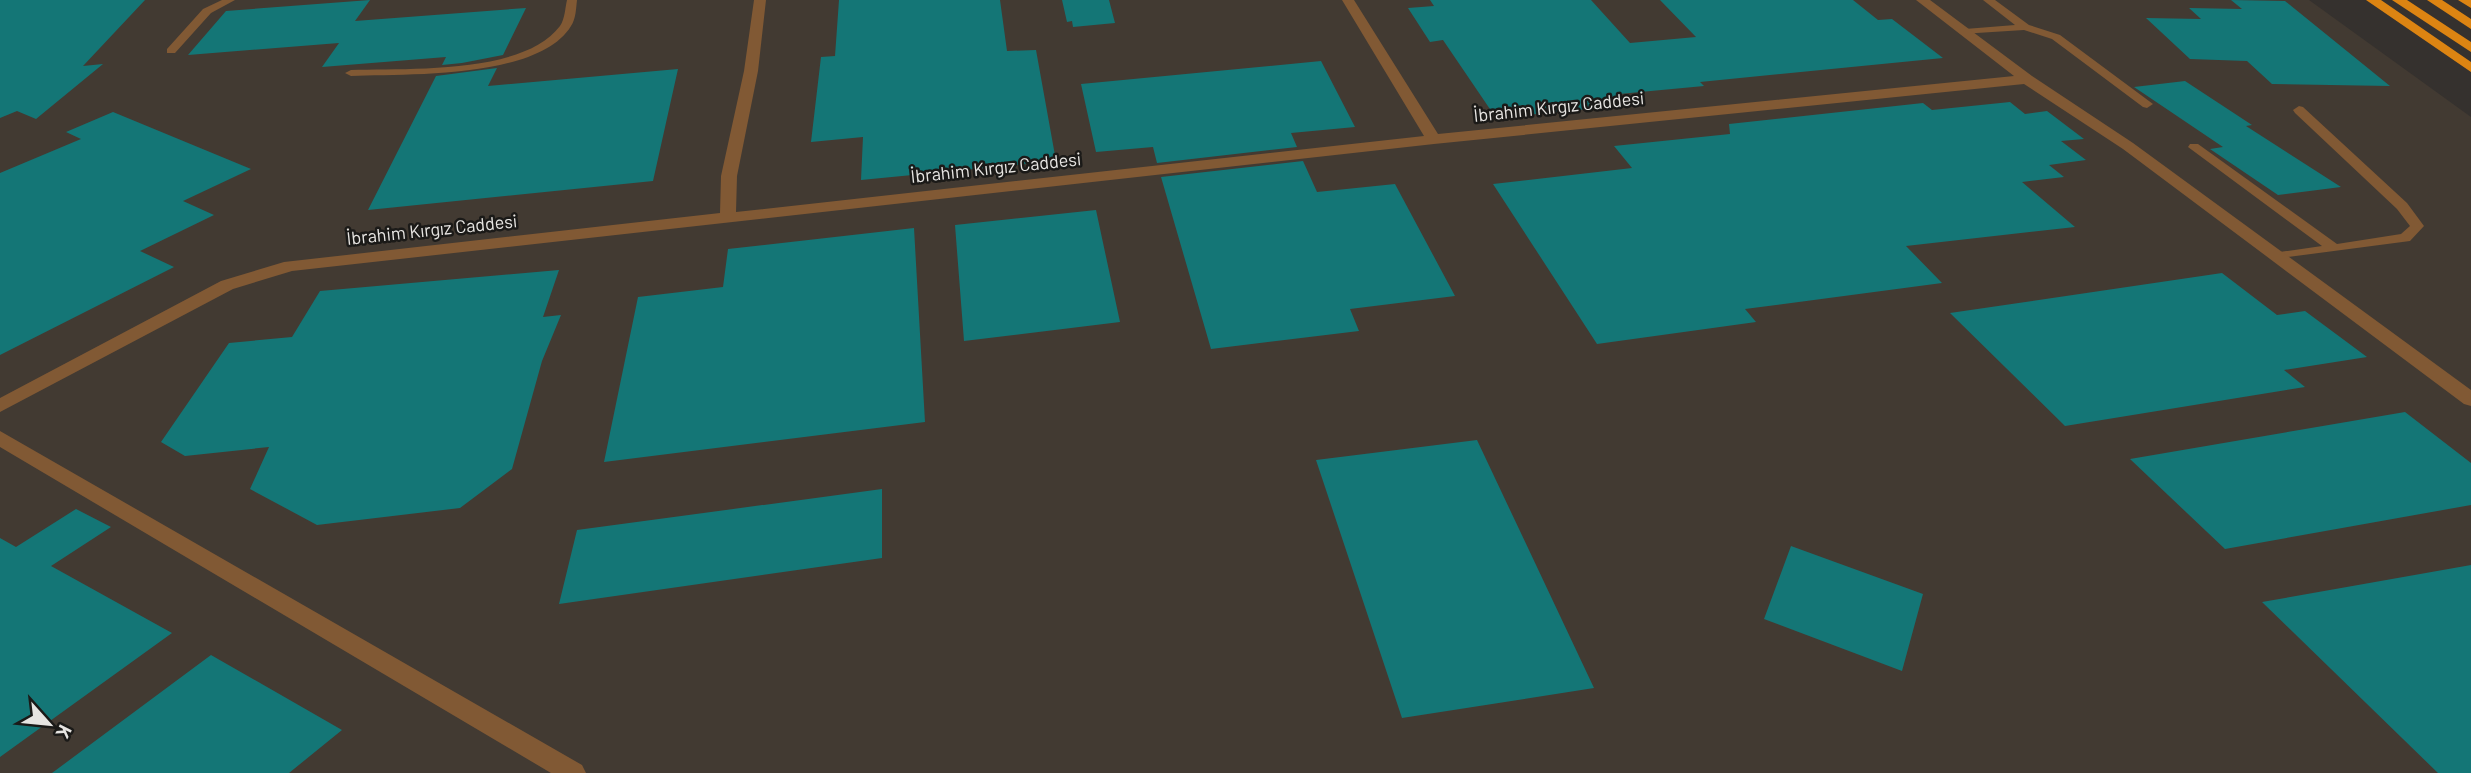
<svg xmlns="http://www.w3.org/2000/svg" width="2471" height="773" font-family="Barlow,sans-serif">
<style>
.built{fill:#423a32}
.building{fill:#147676}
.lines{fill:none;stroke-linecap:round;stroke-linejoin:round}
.service{fill:#815934;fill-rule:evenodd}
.minor{fill:#815934;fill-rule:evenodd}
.trunk{fill:#dc8412;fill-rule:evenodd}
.labels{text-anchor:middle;stroke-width:5;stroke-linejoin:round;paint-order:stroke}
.street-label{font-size:18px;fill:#e7e5e2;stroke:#1b1a18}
</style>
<rect width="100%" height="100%" fill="#35312e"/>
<path class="built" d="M0,0H2309L2471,117V773H0Z"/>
<path class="building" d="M0,0H145L83,66L103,64L36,119L17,111L0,118Z
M370,0L355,21L526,8L503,55L462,63L442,65L446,57L322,67L339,43L188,55L226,11Z
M839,0H1000L1007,51L1036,50L1056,161L861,180L863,137L811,142L821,57L835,56Z
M1062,0H1109L1115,23L1073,27L1072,21L1067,22Z
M1430,0H1591L1630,43L1696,37L1660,0H1853L1878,20L1892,19L1943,58L1700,82L1704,86L1619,94L1628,105L1496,118L1443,40L1430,42L1408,8L1434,6Z
M2231,0L2285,1L2390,86L2272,84L2247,61L2190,59L2146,18L2201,19L2189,8L2242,9Z
M1321,61L1355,127L1291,133L1297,147L1157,163L1153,147L1096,152L1081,84Z
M497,68L488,86L678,69L653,181L368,210L436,76Z
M2185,81L2252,125L2246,126L2341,187L2278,195L2210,149L2223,147L2134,87Z
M2010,102L2025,114L2047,111L2084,139L2061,141L2086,160L2049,165L2064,177L2022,182L2075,227L1906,246L1942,283L1745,309L1756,322L1597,344L1493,184L1632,168L1614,146L1730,134L1729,124L1923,103L1932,110Z
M113,112L251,169L183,201L214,215L140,251L174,267L0,355V173L81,139L66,132Z
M1303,161L1317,192L1395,184L1455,296L1350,309L1359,331L1211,349L1161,177Z
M1096,210L1120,322L964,341L955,225Z
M914,228L925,422L604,462L638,297L723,287L728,249Z
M559,270L543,317L561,315L542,361L512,469L460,508L317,525L250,489L269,447L185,456L161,442L229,343L292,337L320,291Z
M2222,273L2277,315L2305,311L2367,357L2284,370L2305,387L2065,426L1950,313Z
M2405,412L2471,463V505L2225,549L2130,459Z
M1477,440L1594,688L1402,718L1316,460Z
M882,489V558L559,604L577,530Z
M76,509L111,527L51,566L172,633L0,757V538L16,547Z
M1791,546L1923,594L1902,671L1764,619Z
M2471,565V773H2438L2262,602Z
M211,655L342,730L289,773H52Z"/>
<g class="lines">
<path class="service" d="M222,0H235L211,13L175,53H167V49L203,9Z
M567,0H577C576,8 576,19 571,26C539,79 406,74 351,76L345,73L351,70C407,68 523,75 560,26C565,19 565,8 567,0Z
M1983,0H1995L2029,25L2060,35L2153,104L2147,108L2143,107L2052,39L2024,30L1961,34V30L1965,29L2015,25Z
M2299,106L2303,107L2407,203L2424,226L2410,241L2273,259L2271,256L2273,253L2322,246L2188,147L2190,144H2198L2337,244L2401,234L2410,226L2397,209L2295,113L2293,110Z"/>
<path class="minor" d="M754,0H766L758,71L737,176L736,212L1424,136L1342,0H1354L1438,134L2014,76L1916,0H1930L2032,76L2133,143L2471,390V406L2464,404L2123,149L2024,84L1434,144L292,271L233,289L0,412V398L221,281L284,262L720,213L721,176L744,71Z
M0,431L582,765L586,773H551L0,447Z"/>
<path class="trunk" d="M2366,0H2381L2471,62V72Z
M2392,0H2407L2471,42V52Z
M2427,0H2442L2471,19V29Z
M2458,0H2471V8Z"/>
</g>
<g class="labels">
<g class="street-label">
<text transform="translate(1559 107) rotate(-6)" y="6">İbrahim Kırgız Caddesi</text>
<text transform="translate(996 168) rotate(-6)" y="6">İbrahim Kırgız Caddesi</text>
<text transform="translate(432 230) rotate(-6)" y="6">İbrahim Kırgız Caddesi</text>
</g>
</g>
<g transform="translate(49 724) rotate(117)" stroke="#1b1a18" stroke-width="5" paint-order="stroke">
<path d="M0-5L12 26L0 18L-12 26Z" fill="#e7e5e2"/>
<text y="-10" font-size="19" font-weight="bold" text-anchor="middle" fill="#e7e5e2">K</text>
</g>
</svg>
